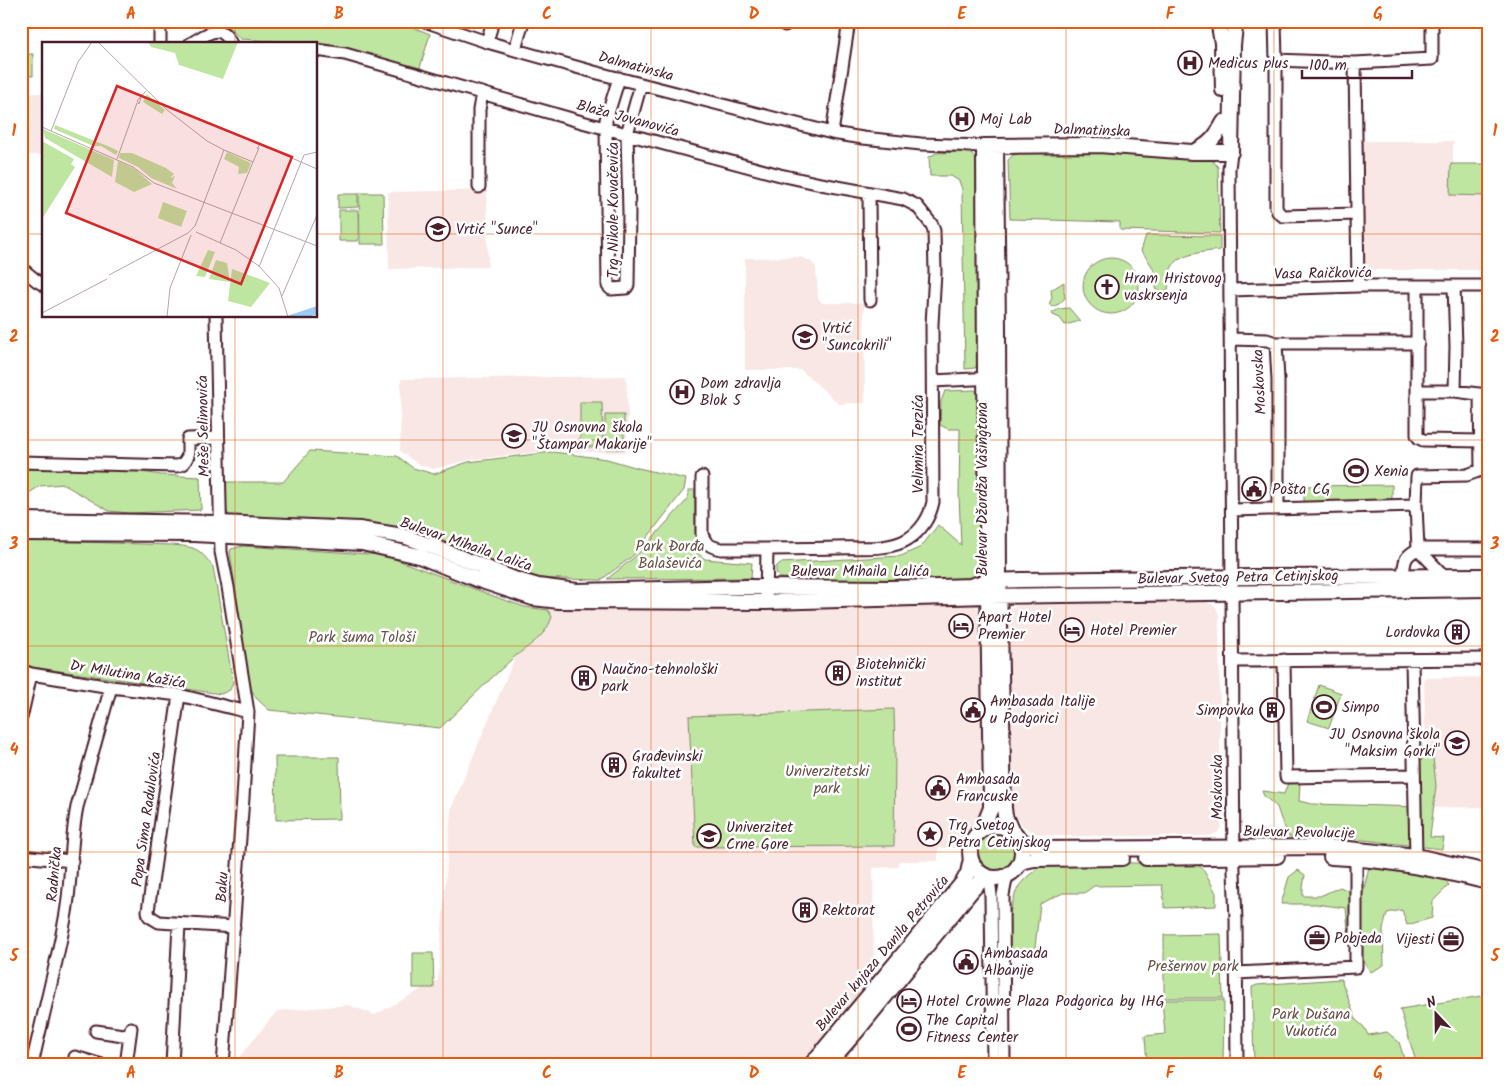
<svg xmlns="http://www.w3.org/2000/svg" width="1509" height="1086" font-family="Kalam,sans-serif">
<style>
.built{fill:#f8e7e5}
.green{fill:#bfe6a1;stroke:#848266}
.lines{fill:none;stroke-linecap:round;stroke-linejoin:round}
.minor-casing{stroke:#4a1f2b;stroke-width:15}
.major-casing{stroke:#4a1f2b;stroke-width:18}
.minor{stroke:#fff;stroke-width:11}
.major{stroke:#fff;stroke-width:14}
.grid{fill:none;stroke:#e8590c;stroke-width:1;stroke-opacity:0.55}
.labels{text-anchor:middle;stroke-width:5;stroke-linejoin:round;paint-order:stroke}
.poi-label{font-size:15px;fill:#4a1f2b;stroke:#fff;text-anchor:start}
.street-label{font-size:15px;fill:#4a1f2b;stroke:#fff}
.park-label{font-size:15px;fill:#675148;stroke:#fff}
.inset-road{fill:none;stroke:#b7a5aa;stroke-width:1}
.view{fill:#d62828;fill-opacity:0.15;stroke:#d62828;stroke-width:2.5}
.inset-edge{fill:none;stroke:#4a1f2b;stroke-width:2.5}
.neatline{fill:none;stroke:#e8590c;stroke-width:2}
.grid-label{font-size:16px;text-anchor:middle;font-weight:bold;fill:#e8590c}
</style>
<rect width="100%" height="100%" fill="#fff"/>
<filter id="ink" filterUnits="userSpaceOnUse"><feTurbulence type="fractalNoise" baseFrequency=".02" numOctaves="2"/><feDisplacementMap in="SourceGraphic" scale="10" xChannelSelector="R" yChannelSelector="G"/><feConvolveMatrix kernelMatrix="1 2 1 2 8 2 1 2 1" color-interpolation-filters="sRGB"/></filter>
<g filter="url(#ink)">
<path class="built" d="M21,93H44V155H21Z
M1363,141H1453V169H1488V270H1362Z
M487,190L488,267L389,269L388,192Z
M801,257L812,262L816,268L818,297L820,301L823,303H864L865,403L839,404L801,370H745V258Z
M626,376L628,415L626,452H578L553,450L468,460L433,469L418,464L400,451L401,379Z
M1203,600L1216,607L1219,615L1221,828L1217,833L1210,836H1055L1034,833L1025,828L1017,818L1011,806L1007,613L1010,609L1015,606Z
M967,604L977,607L983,618L989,804L983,820L971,831L966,842L965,848H938V861H899V867L873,868L874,980L803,1065H233L277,1011L349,1005L375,1015L438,980L451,809L515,657L536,642L552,617L548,610Z
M1488,677V807L1427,808L1424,678Z"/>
<path class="green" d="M222,21H398L430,34L419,71L316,45V44L240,39L233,31L222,23Z
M21,54H33V76H21Z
M959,152L971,154L976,159L978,362L975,368L965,369L962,189L959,181L951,176H930L929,157L936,153Z
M1026,152H1123L1143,155L1212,160L1218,167L1220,233L1120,230V222L1010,219L1008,160L1013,155Z
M1451,164H1488V196L1450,195Z
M359,193H383L384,244H360Z
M338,194H358V207L338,208Z
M339,210H358V241H339Z
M1146,235L1220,236V250C1205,252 1180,253 1172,267C1168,274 1169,283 1168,291L1156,290C1158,274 1152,264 1141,251Z
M1083 286a28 28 0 1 1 56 0a28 28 0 1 1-56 0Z
M1064,282V291L1065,298L1059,304L1052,307L1049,304L1052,298L1051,290Z
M1069,308L1080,321L1065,325L1060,318L1053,315L1052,313L1059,309Z
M975,390L981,397L984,569L978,577L967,583L779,578L776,572V567L780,563L901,556L921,547L938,525L961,545L959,494L960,429H948L940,425L941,401L945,391Z
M580,402H602L603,447H580Z
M605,415H624V449H605Z
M310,451L397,456L413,468L434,474L468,462L553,452L607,459L638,468L686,479L684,490L634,555L601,580L526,578L441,544L233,522L226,510V482H283Z
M21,469L129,470L161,475L200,477L201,510L129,513L109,511L63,484L40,486L21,498Z
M1392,485V503L1304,504V486Z
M689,490H695V551L705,559L752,563L751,578L607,579L636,556L688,499Z
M21,540L172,545C196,547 199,548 213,567L233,682L230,690L221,694L32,667L21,662Z
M243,546L384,555L504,600L525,607L548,610L552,617C545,638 529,645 513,658C488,681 464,705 440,728L269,710L256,698L250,687L230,552L231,549Z
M1319,685L1341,693L1329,728L1307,721Z
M894,709L895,754L894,846L695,847L689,716Z
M1419,748H1432L1436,786L1430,837L1444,838L1442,849L1355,839L1289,837L1281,819L1277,807L1264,796L1262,791L1284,794L1288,783H1300L1299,801L1312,804L1421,807Z
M275,757H339L340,819L276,820Z
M978 851a19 19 0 1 1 38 0a19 19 0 1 1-38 0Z
M1046,863H1196L1204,870L1216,893V906L1165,908L1162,885L1094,886L1084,893H1063L1040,904L1034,955L1004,952C1007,934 1010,900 1019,886C1026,876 1036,870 1046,863Z
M1369,867L1405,871L1441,876L1449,885L1433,901L1432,918L1407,925L1402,910L1387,913L1383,930L1384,965L1371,972L1349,940L1346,908L1316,904H1281L1289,877L1298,870L1305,875L1303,888V896H1320L1340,887L1362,897Z
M1221,934L1223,998H1164V935Z
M413,953H433L434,988H413Z
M1341,979L1356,1020L1364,1027L1368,1035L1387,1032L1399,1042L1406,1065H1254L1252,987L1257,985Z
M1488,995V1065H1417L1400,1009Z
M1162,1000H1224L1223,1065H1147L1145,1036L1165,1034Z"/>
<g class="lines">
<g class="minor-casing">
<path id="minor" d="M158,21L160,24V44
M424,21L487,42L594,72L832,133L863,138L921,144L984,146
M1275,21L1276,60V207L1278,212L1283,216L1357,214
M785,25V21
M487,42L493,21
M190,44C204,37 220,19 231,44
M316,50L345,54L582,122L780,175L821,184L903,199L917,206L932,225L934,231L935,272L932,324L933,502C930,517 921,531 908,539C889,551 858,547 836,548C798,549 759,549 721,549C711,547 705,544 702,534V477
M515,50L523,21
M1276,60L1355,63L1432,59V21
M1355,63L1358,286
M619,78L606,120V128L608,286L611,289L626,288L628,285L629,212L627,134L641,84
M832,133L849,21
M1231,152L1229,169L1234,872L1236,920L1237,1065
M479,187V110L482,93
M869,193L870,300
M21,268L37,281L44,285
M1454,286L1456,346L1455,391
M1417,287V435L1419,438L1423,440L1481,441
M1230,290L1358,286H1488
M216,316L221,552L228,587L248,712L243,798L223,1065
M1231,339L1267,340L1276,343L1278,380V508
M1276,343H1418
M933,381L993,378
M1418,391H1455L1486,395
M1480,394L1481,470
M21,462L177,466L183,464L188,456V439L218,438
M1232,510L1416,505
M1418,549L1416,505L1417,476L1467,475L1481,470H1488
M1418,549L1444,576
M1403,576C1405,561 1403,557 1418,549H1488
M766,602L767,549
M1284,660L1286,777L1414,775
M1412,660L1416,856
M1233,661L1488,659
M21,670L31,674L111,687L179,695L248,712
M179,695L148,911L149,916L159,922L234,927
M21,718L31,674
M21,856L72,861
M989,877L991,896L993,1065
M1236,973L1356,967V859
M96,1031L130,1036
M75,1057L102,1065
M32,1065C43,1014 57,964 66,913C72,877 70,842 77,807L111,687
M126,1065L131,1028
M172,1065L179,924
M1004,1065L1003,895L1007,875"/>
</g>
<g class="major-casing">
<path id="major" d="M1219,26L1222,43L1223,90
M996,146L998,328L999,581L1004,808L1005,816L1011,830
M1195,151C1210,145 1217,135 1224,122
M21,520L219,523L359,529L403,536L432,546L514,579L538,586L577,591L748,587L889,588L940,587L970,586L988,581L1023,580L1253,577L1488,576
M21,533L194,534L362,543L419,556L476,579L533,598L559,601L766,602L989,596L1488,589
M970 852a26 26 0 1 1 52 0a26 26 0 1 1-52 0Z
M982,830L991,808V800L985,378L984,146L1099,145L1192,152H1231L1233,45L1235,27
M1019,839L1028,844L1039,849L1329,847L1416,856L1488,872
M1331,857C1384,859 1437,869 1488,882
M1146,858L1277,856
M1020,862L1035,859L1122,858
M811,1065L963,882L968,873L971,859
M827,1065L856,1032L972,890L986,876"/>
</g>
<use href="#minor" class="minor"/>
<use href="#major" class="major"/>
</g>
</g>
<path class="grid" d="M235,21V44M443,21V1065M651,21V1065M858,21V1065M1066,21V1065M1274,21V1065M21,234H44M316,234H1488M235,316V1065M21,440H1488M21,646H1488M21,852H1488"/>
<defs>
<g id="hospital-ring" transform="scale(1.25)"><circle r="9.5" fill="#fff" stroke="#4a1f2b" stroke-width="1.5"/><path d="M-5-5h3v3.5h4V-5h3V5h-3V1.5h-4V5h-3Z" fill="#4a1f2b"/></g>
<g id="school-ring" transform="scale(1.25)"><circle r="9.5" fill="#fff" stroke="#4a1f2b" stroke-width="1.5"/><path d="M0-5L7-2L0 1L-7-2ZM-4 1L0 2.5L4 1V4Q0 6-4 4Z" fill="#4a1f2b"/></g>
<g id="church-ring" transform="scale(1.25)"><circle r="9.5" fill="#fff" stroke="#4a1f2b" stroke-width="1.5"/><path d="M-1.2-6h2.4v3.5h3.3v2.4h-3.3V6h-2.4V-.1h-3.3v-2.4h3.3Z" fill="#4a1f2b"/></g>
<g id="stadium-ring" transform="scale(1.25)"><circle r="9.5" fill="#fff" stroke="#4a1f2b" stroke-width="1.5"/><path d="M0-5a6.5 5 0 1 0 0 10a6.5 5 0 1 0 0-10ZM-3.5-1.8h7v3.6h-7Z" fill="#4a1f2b"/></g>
<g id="civic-ring" transform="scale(1.25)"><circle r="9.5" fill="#fff" stroke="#4a1f2b" stroke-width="1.5"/><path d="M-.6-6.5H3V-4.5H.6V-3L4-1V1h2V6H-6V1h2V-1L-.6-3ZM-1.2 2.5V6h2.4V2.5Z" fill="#4a1f2b"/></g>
<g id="hotel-ring" transform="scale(1.25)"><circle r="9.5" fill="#fff" stroke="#4a1f2b" stroke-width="1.5"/><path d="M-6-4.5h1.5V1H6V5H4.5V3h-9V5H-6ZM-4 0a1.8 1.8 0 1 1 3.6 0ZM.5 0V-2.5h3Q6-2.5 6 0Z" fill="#4a1f2b"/></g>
<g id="building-ring" transform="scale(1.25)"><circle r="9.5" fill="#fff" stroke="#4a1f2b" stroke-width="1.5"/><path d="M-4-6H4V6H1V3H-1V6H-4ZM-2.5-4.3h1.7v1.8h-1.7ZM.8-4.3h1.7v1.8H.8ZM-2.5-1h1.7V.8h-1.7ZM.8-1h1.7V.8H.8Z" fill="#4a1f2b"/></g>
<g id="sight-ring" transform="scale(1.25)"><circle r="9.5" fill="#fff" stroke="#4a1f2b" stroke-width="1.5"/><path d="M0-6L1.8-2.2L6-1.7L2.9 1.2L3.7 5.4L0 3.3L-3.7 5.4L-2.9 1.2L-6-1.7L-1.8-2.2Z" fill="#4a1f2b"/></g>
<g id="university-ring" transform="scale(1.25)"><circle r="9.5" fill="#fff" stroke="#4a1f2b" stroke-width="1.5"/><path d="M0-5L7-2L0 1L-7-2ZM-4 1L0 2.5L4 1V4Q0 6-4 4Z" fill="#4a1f2b"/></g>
<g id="office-ring" transform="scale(1.25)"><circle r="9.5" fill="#fff" stroke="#4a1f2b" stroke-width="1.5"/><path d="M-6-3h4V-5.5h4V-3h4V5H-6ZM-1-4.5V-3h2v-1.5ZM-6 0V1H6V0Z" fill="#4a1f2b"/></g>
</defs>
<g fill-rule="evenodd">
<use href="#hospital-ring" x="1190" y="63"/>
<use href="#hospital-ring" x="962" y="119"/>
<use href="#school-ring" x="438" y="229"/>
<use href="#church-ring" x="1107" y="287"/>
<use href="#school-ring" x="805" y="337"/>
<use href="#hospital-ring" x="682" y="392"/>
<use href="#school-ring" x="514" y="436"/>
<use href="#stadium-ring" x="1356" y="471"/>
<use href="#civic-ring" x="1254" y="489"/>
<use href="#hotel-ring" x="961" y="626"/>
<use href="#hotel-ring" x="1072" y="630"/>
<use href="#building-ring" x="1457" y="632"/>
<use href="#building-ring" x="838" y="673"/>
<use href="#building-ring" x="584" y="678"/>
<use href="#stadium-ring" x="1324" y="707"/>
<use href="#civic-ring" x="973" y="710"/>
<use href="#building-ring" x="1272" y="710"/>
<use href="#school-ring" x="1457" y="743"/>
<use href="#building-ring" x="614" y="765"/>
<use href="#civic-ring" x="938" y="788"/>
<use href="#sight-ring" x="930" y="834"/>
<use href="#university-ring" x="709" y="836"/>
<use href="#building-ring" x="805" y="910"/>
<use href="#office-ring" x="1317" y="938"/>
<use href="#office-ring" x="1451" y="939"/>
<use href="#civic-ring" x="966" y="962"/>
<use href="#hotel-ring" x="909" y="1001"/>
<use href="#stadium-ring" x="909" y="1029"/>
</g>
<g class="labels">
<g class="poi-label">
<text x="1208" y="68">Medicus plus</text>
<text x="980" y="124">Moj Lab</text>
<text x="456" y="234">Vrtić "Sunce"</text>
<text x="1124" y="283">Hram Hristovog<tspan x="1124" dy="17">vaskrsenja</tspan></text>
<text x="822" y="333">Vrtić<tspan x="822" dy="17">"Suncokrili"</tspan></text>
<text x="700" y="388">Dom zdravlja<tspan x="700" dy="17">Blok 5</tspan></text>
<text x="532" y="432">JU Osnovna škola<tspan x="532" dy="17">"Štampar Makarije"</tspan></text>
<text x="1374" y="476">Xenia</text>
<text x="1272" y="494">Pošta CG</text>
<text x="978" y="622">Apart Hotel<tspan x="978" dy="17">Premier</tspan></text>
<text x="1090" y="635">Hotel Premier</text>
<text x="1440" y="637" text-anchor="end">Lordovka</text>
<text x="856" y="669">Biotehnički<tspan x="856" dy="17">institut</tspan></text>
<text x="602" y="674">Naučno-tehnološki<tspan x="602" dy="17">park</tspan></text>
<text x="990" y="706">Ambasada Italije<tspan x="990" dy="17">u Podgorici</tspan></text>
<text x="1342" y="712">Simpo</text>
<text x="1254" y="715" text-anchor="end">Simpovka</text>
<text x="1440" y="739" text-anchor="end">JU Osnovna škola<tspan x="1440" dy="17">"Maksim Gorki"</tspan></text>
<text x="632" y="761">Građevinski<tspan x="632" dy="17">fakultet</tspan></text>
<text x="956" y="784">Ambasada<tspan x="956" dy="17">Francuske</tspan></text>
<text x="948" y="830">Trg Svetog<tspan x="948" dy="17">Petra Cetinjskog</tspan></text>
<text x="726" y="832">Univerzitet<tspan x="726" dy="17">Crne Gore</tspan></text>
<text x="822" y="915">Rektorat</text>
<text x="1334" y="943">Pobjeda</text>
<text x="1434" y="944" text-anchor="end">Vijesti</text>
<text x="984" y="958">Ambasada<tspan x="984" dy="17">Albanije</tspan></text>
<text x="926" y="1006">Hotel Crowne Plaza Podgorica by IHG</text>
<text x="926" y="1025">The Capital<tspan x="926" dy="17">Fitness Center</tspan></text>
</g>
<g class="street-label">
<text transform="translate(636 66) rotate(15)" y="5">Dalmatinska</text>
<text transform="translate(628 118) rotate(15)" y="5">Blaža Jovanovića</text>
<text transform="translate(1092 130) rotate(2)" y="5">Dalmatinska</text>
<text transform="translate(613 210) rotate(-90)" y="5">Trg Nikole Kovačevića</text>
<text transform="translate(1323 273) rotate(-1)" y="5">Vasa Raičkovića</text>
<text transform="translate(1259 382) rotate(-93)" y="5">Moskovska</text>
<text transform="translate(203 426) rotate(-91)" y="5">Meše Selimovića</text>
<text transform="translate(918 444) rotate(-90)" y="5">Velimira Terzića</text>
<text transform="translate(982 489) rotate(-90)" y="5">Bulevar Džordža Vašingtona</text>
<text transform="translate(466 544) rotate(19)" y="5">Bulevar Mihaila Lalića</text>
<text x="860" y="576">Bulevar Mihaila Lalića</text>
<text transform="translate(1238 577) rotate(-1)" y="5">Bulevar Svetog Petra Cetinjskog</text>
<text transform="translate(128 674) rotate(9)" y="5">Dr Milutina Kažića</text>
<text transform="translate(1217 787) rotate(-90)" y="5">Moskovska</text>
<text transform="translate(146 819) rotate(-82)" y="5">Popa Sima Radulovića</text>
<text transform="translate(1299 832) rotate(1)" y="5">Bulevar Revolucije</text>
<text transform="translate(54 874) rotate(-85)" y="5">Radnička</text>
<text transform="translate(222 887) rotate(-86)" y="5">Baku</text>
<text transform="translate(882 953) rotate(-50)" y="5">Bulevar knjaza Danila Petrovića</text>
</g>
<g class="park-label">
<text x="670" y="551">Park Đorđa<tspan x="670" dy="17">Balaševića</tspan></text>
<text x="362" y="642">Park šuma Tološi</text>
<text x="827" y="776">Univerzitetski<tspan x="827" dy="17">park</tspan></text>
<text x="1193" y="971">Prešernov park</text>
<text x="1311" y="1019">Park Dušana<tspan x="1311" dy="17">Vukotića</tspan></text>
</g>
</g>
<g transform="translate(42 42)">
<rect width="275" height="275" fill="#fff"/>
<path d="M106,0H196L181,37L137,23L133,11L109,5ZM105,52L123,68L120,72L101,60ZM13,83L68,105L76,109L74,113L59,104H51L12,87ZM1,87L72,118L70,135L3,96ZM0,99L32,117L29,122L33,125L0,177ZM185,110L209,121L205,131L196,132L197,125L182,117ZM78,111H90L124,126L132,132L128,136L133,134L130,141L135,147L109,136L96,125L77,116ZM76,119L93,127L110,142L92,150L73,140ZM121,160L145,169L139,185L116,176ZM166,208L173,210L163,235L154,234ZM174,218L185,221L188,240L167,237ZM190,227L228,241L209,265L186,259Z" fill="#bfe6a1"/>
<path d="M275,264V272L266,275H242Z" fill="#9cccf8"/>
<path class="inset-road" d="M56,0L124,67L165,99L182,108M99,55L97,62L95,59L104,49M0,85L91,125L112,141L275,204M9,89L36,20L50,0M215,107L218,102L275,127M75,117L95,61M154,190L194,208L217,224L237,246L246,275M178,201L211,120M217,225L262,113L275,110M67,233L146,191L153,184L182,108L211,120L217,106M240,254L275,173M0,271L65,237M125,275L128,246L149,193"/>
<path class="view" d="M75,44L250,115L199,242L24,171Z"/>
<rect width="275" height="275" class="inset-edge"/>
</g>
<rect width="1509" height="1086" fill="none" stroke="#fff" stroke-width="55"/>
<g transform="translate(1436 1014) rotate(338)" stroke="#ffffff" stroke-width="4" paint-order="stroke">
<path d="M0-4L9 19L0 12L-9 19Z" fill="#4a1f2b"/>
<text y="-8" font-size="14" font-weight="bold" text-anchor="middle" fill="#4a1f2b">N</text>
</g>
<path d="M1302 70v8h110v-8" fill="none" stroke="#4a1f2b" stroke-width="2.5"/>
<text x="1309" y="70" font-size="15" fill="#4a1f2b" stroke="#ffffff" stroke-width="4" paint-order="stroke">100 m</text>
<rect x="28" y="28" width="1454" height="1030" class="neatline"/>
<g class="grid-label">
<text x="131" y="19">A</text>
<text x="339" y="19">B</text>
<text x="547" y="19">C</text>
<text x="754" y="19">D</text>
<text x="962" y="19">E</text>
<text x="1170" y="19">F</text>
<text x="1378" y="19">G</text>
<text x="14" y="136">1</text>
<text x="1495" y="136">1</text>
<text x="14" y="342">2</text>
<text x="1495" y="342">2</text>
<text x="14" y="549">3</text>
<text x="1495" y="549">3</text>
<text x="14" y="755">4</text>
<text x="1495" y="755">4</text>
<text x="14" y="961">5</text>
<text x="1495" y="961">5</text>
<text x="131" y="1078">A</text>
<text x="339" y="1078">B</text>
<text x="547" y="1078">C</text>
<text x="754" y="1078">D</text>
<text x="962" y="1078">E</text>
<text x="1170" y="1078">F</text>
<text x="1378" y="1078">G</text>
</g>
</svg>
